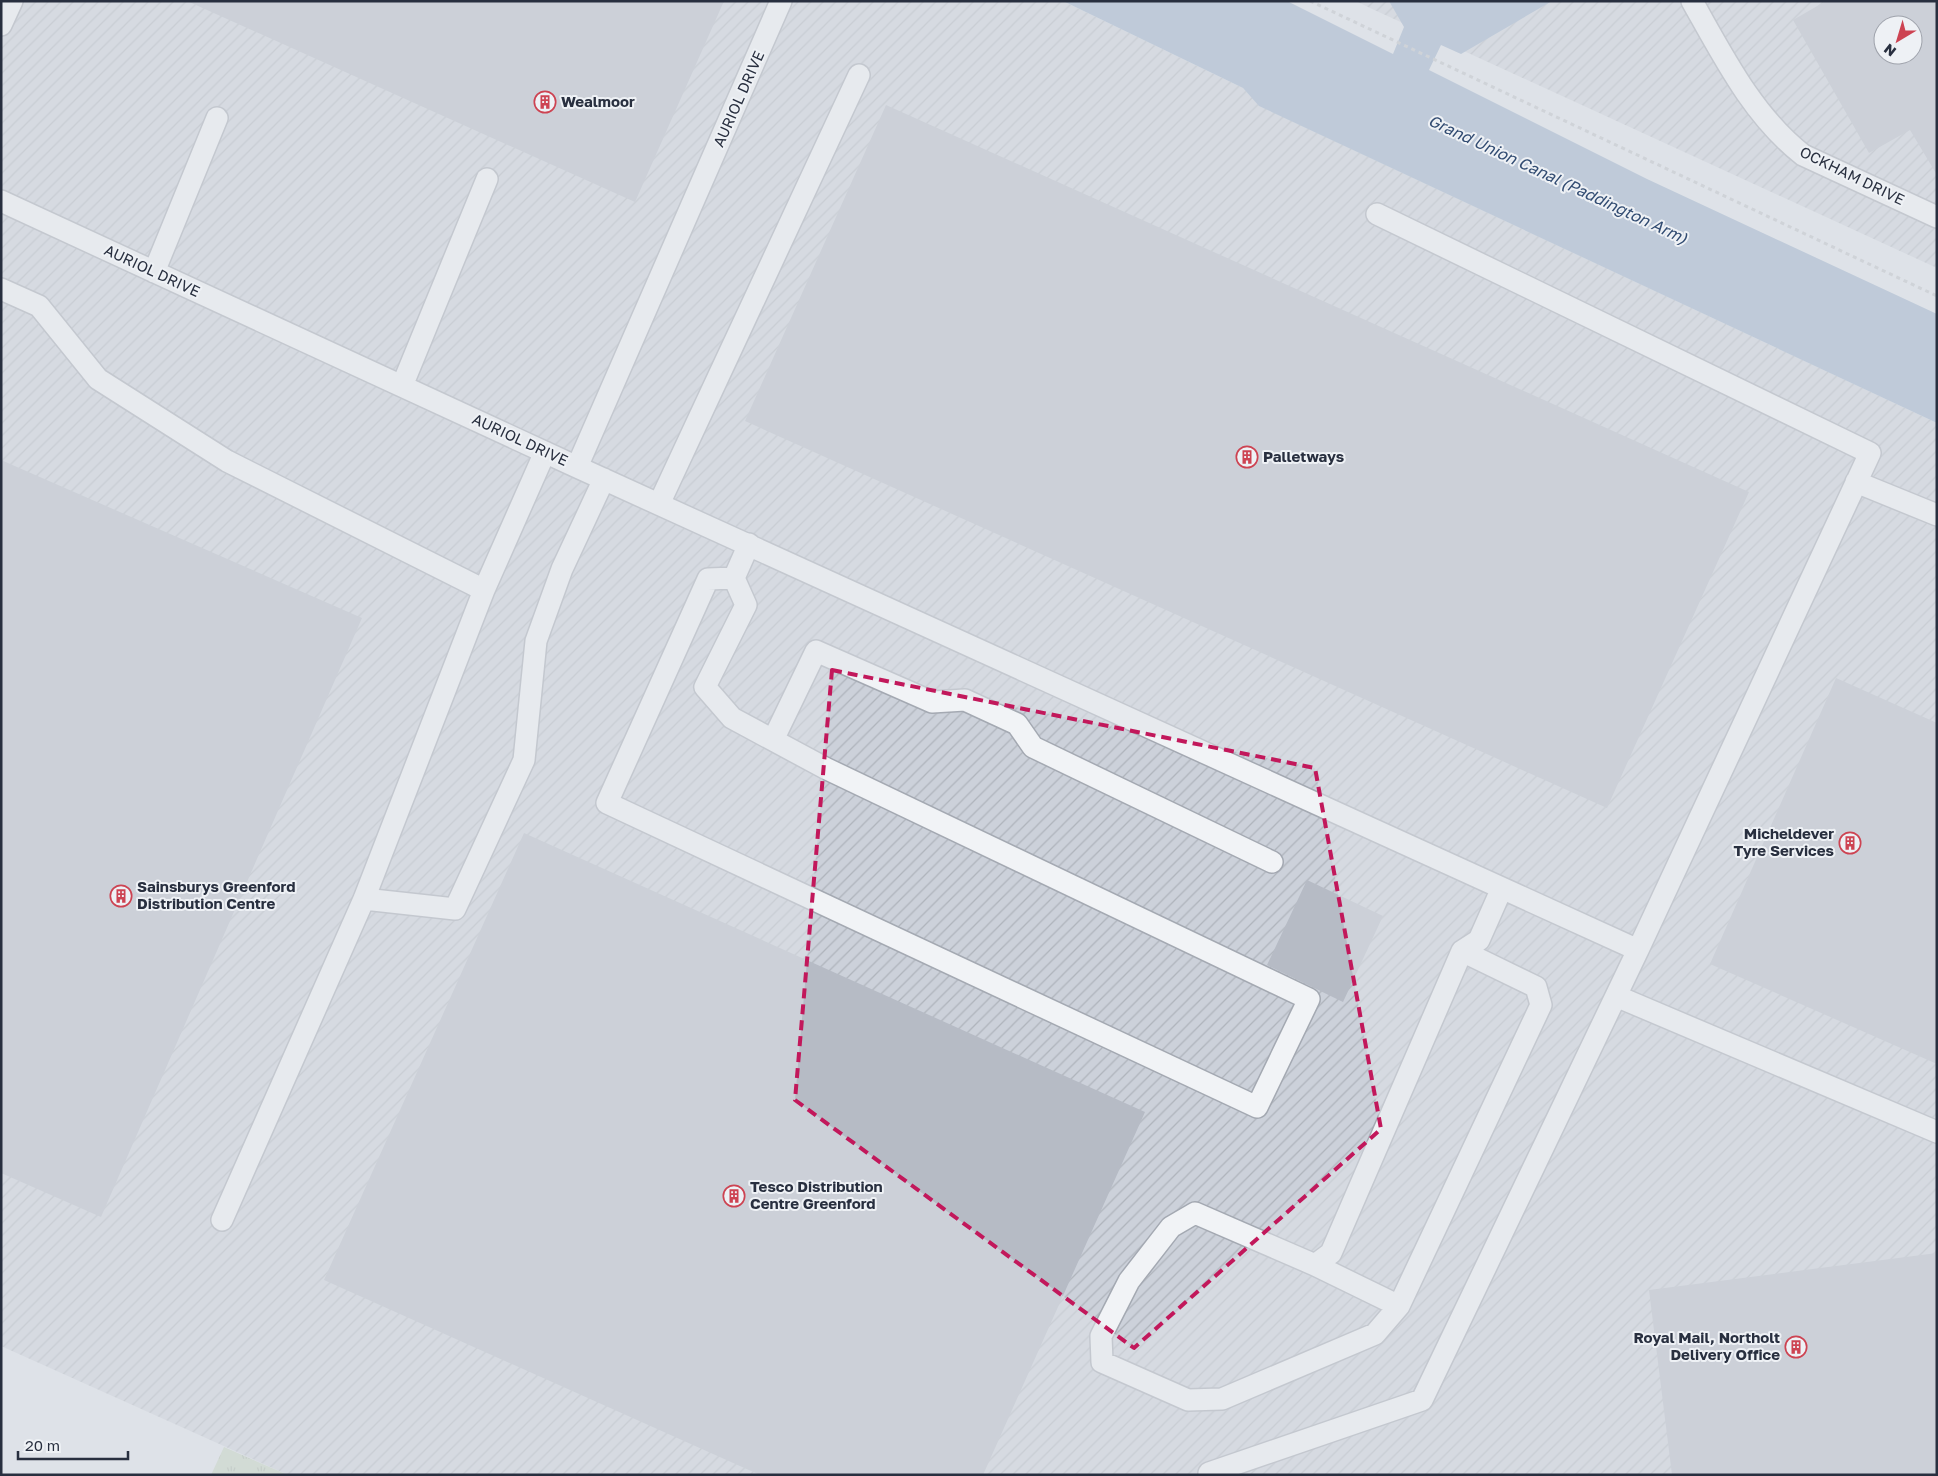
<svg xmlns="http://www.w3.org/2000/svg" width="1938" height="1476" font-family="'Golos Text',sans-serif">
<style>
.industrial{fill:url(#industrial-furrows);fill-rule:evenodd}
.grass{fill:url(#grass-tufts)}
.water{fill:#99aec8}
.building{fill:#b6bbc5;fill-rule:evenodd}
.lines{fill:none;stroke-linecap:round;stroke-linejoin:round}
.service-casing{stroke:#a4a9b2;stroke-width:24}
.path{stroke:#bdc0c6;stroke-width:3;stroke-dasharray:4 4;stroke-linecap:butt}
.service{stroke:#f1f3f6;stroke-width:21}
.marked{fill:none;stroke:#c2185b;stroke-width:4;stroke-dasharray:10 6;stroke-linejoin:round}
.labels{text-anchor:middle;stroke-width:4;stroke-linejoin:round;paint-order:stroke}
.street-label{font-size:15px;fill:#282f3f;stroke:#eef1f5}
.poi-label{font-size:15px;font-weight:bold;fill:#282f3f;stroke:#eef1f5;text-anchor:start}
.water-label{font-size:16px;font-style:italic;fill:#324c72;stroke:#eef1f5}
</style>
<defs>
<pattern id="industrial-furrows" width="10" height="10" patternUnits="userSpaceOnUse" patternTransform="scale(1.25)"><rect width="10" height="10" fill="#ccd1da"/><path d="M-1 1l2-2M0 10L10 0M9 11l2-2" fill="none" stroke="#afb4bc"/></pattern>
<pattern id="grass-tufts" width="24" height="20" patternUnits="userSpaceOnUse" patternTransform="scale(1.25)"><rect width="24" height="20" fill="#c3d2bf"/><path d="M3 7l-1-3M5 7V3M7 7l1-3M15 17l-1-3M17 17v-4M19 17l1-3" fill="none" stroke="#a8b5a5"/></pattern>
</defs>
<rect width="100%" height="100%" fill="#dee2e8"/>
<path class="industrial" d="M1,1H1063L1243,88L1260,106L1937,423V1475H288L1,1346Z
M1356,1H1937V268L1370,8ZM1883,25H1913V55H1883Z"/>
<path class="grass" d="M224,1447L288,1475H211Z"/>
<path class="water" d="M1063,1H1287L1393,54L1404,27L1389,1H1552L1461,54L1441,45L1429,70L1647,179L1937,314V423L1259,106L1243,88Z"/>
<path class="building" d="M187,1H724L635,202Z
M1826,1H1937V175L1910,130L1869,153L1793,20ZM1883,25H1913V55H1883Z
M886,105L1749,492L1607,808L745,421Z
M1,460L362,618L101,1217L1,1173Z
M1836,678L1937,723V1064L1710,964Z
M524,833L1145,1112L983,1475H760L324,1280Z
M1307,880L1383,916L1343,1002L1267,965Z
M1937,1253V1475H1672L1649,1290Z"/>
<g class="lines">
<g class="service-casing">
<path id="service" d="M1692,1C1723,56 1753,116 1803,155L1937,217
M1,25L12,1
M1,201L577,467L781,1
M1377,214L1870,453L1638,950
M154,272L217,118
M1,289L39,306L98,379L227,461L484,590
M402,386L487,179
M577,467L1638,950L1422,1400L1209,1473
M1856,482L1937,515
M659,504L859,75
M734,578L708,579L607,803L1257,1107L1309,999L825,768L732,718L705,687L746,605L734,578L749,544
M773,740L816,651L932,702L965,700L1017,724L1033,747L1272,862
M364,899L455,909L524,760L536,641L562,569L604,479
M1462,951L1536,987L1541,1005L1399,1306L1375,1334L1222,1399L1188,1400L1102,1362L1101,1336L1129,1281L1171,1227L1195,1213L1315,1265L1331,1253L1462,951L1479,940L1502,888
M1616,996L1937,1132
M222,1220L364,899L484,590L545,452
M1315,1265L1399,1306"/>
</g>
<path class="path" d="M1310,1L1937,296"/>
<use href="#service" class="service"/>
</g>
<path d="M0 0H1938V1476H0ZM832,670L1315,768L1381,1129L1134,1348L795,1100Z" fill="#dee2e8" fill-opacity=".55" fill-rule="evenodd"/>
<path class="marked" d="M832,670L1315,768L1381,1129L1134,1348L795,1100Z"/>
<defs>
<g id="building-ring" transform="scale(1.125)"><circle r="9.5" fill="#eef1f5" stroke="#cd4352" stroke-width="1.5"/><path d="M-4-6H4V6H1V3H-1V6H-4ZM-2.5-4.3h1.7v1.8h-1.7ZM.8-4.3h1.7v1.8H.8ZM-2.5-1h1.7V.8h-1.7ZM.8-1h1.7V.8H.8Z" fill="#cd4352"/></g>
</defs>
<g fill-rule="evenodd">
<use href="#building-ring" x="545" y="102"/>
<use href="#building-ring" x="1247" y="457"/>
<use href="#building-ring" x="1850" y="843"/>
<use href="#building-ring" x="121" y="896"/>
<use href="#building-ring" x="734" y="1196"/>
<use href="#building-ring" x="1796" y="1347"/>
</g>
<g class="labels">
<g class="street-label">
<text transform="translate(739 99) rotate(-66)" y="5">AURIOL DRIVE</text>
<text transform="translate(1852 176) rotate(26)" y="5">OCKHAM DRIVE</text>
<text transform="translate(152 271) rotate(25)" y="5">AURIOL DRIVE</text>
<text transform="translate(520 440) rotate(25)" y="5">AURIOL DRIVE</text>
</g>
<g class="poi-label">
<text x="561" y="107">Wealmoor</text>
<text x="1263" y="462">Palletways</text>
<text x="1834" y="839" text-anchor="end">Micheldever<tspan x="1834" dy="17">Tyre Services</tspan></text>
<text x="137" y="892">Sainsburys Greenford<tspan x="137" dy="17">Distribution Centre</tspan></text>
<text x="750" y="1192">Tesco Distribution<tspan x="750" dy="17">Centre Greenford</tspan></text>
<text x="1780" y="1343" text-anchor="end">Royal Mail, Northolt<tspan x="1780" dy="17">Delivery Office</tspan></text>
</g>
<g class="water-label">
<text transform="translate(1558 179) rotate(25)" y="6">Grand Union Canal (Paddington Arm)</text>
</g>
</g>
<rect width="1938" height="1476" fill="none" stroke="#282f3f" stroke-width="5"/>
<g transform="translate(1898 40) rotate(218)"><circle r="24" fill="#eef1f5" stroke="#9fa3ac"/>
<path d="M0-4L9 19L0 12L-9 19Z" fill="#cd4352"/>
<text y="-8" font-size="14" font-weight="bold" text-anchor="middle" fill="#282f3f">N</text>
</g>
<path d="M18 1451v8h110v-8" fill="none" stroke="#282f3f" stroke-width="2.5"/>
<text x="25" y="1451" font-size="15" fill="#282f3f" stroke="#eef1f5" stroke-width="4" paint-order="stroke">20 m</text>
</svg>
